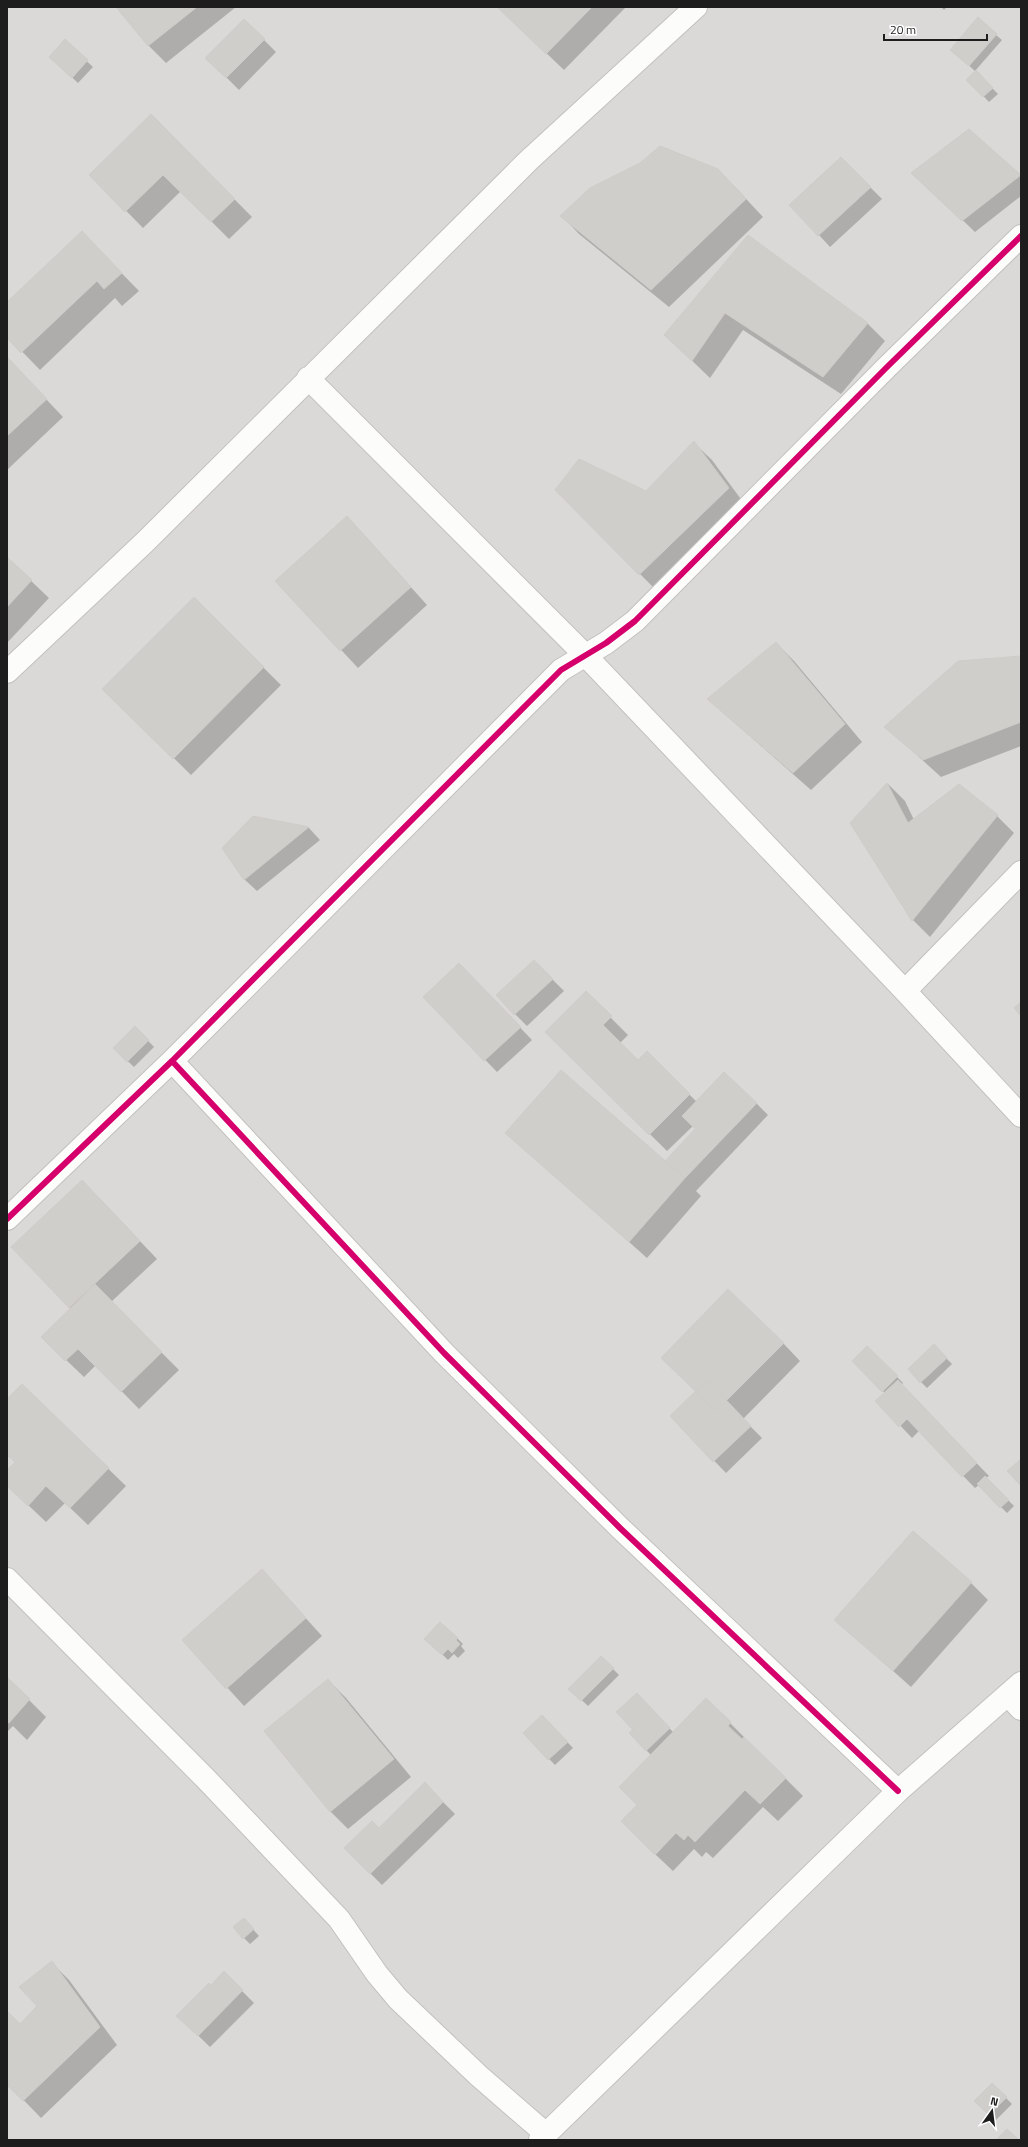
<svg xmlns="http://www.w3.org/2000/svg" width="1028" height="2147" font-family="'Titillium Web',sans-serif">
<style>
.residential{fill:#dbd9d7}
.shadow{fill:#0003}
.building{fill:#d0cecb;stroke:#cfcbc8}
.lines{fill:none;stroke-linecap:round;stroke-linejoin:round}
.minor-casing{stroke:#c3c1c0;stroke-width:24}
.minor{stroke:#fcfcfb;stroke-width:22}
.cycleway-casing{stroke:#fff;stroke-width:8}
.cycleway{stroke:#d6006c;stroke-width:6}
</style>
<rect width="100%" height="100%" fill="#ece9e6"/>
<path class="residential" d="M7,7H1021V2140H7Z"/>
<path class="shadow" d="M117,7H236L166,63L149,46Z
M498,7H626L564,70Z
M941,7H947L944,10Z
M244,20L276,52L239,90L207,58Z
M996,35L1002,40L975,71L958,56Z
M65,41L93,67L78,83L50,57Z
M976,72L998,94L989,102L968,80Z
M151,115L252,217L229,239L181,191L143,228L91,175Z
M969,130L1021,176V196L975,232L925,184Z
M841,158L882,199L830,247L819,235Z
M735,187L763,217L669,307L579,234L562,216Z
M748,237L868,324L885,341L841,394L743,330L710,378L683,352Z
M99,250L139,291L122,306L115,298L40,370L7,336V304Z
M7,358L63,417L7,470Z
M694,443L712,460L746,506L657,591L556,490L646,493Z
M364,535L427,605L358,668L277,581Z
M7,558L49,598L7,643Z
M194,599L281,685L191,775L104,689Z
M776,643L794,661L862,742L811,790L708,699Z
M1021,657V746L941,777L886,727L958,662Z
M888,784L905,801L914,820L997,816L1014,833L930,937L913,920L852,823Z
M253,817L309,828L320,840L257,891L245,880L223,848Z
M546,973L564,991L527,1026L515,1014Z
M471,976L532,1040L497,1072L424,997Z
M586,993L628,1035L620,1043L638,1062L647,1053L697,1102L756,1103L768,1115L696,1191L701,1196L647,1258L507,1133L674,1170L696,1129L693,1126L667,1151L547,1032Z
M135,1027L154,1047L134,1067L114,1048Z
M100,1199L157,1259L111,1302L179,1370L139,1409L96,1365L84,1377L42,1337L71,1309L12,1247Z
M783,1343L800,1361L743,1419L762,1438L726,1473L671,1416Z
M934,1346L952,1364L927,1388L921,1382Z
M867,1347L903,1383L901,1385L989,1476L986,1478L1014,1506L1007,1513L979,1485L975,1488L919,1431L912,1438L877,1401L886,1394L853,1361Z
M22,1385L126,1486L88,1525L65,1503L46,1522L7,1485V1472L16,1463L7,1453V1401Z
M262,1570L322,1636L244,1706L184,1640Z
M971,1583L988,1600L911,1687L836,1620Z
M457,1638L463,1644L461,1646L465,1651L458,1658L454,1654L448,1660L432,1644Z
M601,1657L619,1675L588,1706L570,1689Z
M7,1678L46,1717L27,1740L13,1726L7,1732Z
M328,1680L346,1698L411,1777L348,1829L330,1811Z
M706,1699L803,1796L778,1821L763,1807L713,1858L706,1852L702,1857L694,1849L673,1871L639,1839L638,1805L651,1755L630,1733L648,1706L673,1732Z
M548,1722L573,1748L555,1765L524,1733Z
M437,1796L455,1814L382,1885L345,1848Z
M249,1925L259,1936L250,1944L244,1938Z
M51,1962L69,1980L117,2045L41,2118L7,2083V2012L20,2025L38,2006Z
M224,1973L254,2003L210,2047L178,2016Z
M992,2084L1012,2104L996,2120L976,2101Z"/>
<path class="building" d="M116,7H197L148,46Z
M497,7H592L546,54Z
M978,17L997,34L969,66L950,50Z
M244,19L265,39L226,78L205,58Z
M65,39L88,60L72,78L49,57Z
M976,70L993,88L983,97L966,80Z
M151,114L235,199L211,222L163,175L125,212L89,175Z
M969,129L1021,175L962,221L911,173Z
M660,146L718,169L746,199L651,290L560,216L590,188L640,163Z
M841,157L871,187L818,236L789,205Z
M82,231L122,273L104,289L97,281L21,353L7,338V302Z
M748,235L868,323L823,377L725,313L692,361L664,335Z
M7,357L47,399L7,436Z
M694,441L729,488L639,575L555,490L579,459L646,491Z
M347,516L411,587L340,651L275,581Z
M7,557L32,580L7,607Z
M194,597L264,667L173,759L102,689Z
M776,642L845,724L793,773L707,699Z
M1021,656V722L923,760L884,727L958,661Z
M887,783L908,823L959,784L998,815L912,921L850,823Z
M253,816L309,827L244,880L222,848Z
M534,960L553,979L514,1015L496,995Z
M459,963L521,1027L484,1061L423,997Z
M586,991L612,1016L603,1025L638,1060L647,1051L690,1094L649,1135L545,1032Z
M1021,1002V1016L1014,1008Z
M135,1026L149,1040L127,1062L113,1048Z
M561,1070L685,1178L629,1242L505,1133Z
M724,1072L757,1103L685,1178L665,1161L695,1129L682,1116Z
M82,1180L140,1241L69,1308L11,1247Z
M95,1284L162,1352L121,1392L78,1349L65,1361L41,1337Z
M728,1289L784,1343L716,1411L661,1358Z
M934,1344L947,1358L920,1383L908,1369Z
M867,1346L898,1376L882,1392L852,1361Z
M707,1380L751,1426L713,1462L670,1416Z
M898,1380L977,1463L962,1477L907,1419L899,1427L875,1401Z
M22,1384L109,1468L70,1508L46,1486L28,1506L7,1486V1470L15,1462L7,1455V1399Z
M1021,1459V1486L1007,1471Z
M985,1476L1009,1500L1000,1508L977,1484Z
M913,1531L972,1582L893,1671L834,1620Z
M262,1569L306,1618L226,1689L182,1640Z
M440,1622L458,1638L456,1640L460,1644L452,1653L448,1649L442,1655L424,1639Z
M601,1656L614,1668L581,1701L568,1689Z
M7,1677L30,1699L9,1723L7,1722Z
M328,1679L394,1759L330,1812L264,1731Z
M637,1693L670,1728L646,1751L629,1733L633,1730L616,1712Z
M706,1698L731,1722L728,1726L742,1739L744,1737L786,1778L760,1804L745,1790L695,1842L688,1835L684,1840L676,1833L655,1855L621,1821L637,1805L619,1787Z
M542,1715L568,1742L548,1760L523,1733Z
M425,1782L443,1802L370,1874L344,1848L372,1821L379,1828Z
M244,1918L254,1929L243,1939L233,1927Z
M52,1961L100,2027L23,2101L7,2085V2011L20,2024L37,2006L19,1987Z
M224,1971L243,1990L198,2036L176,2016L209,1983L211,1985Z
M992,2083L1007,2097L989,2115L974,2101Z
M1007,2129L1019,2140H996Z"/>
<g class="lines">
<g class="minor-casing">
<path id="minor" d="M308,378L586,656L905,991L1021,1116
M7,672L145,542L529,160L696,7
M905,991L1021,872
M172,1061L444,1353L620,1528L898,1791
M7,1219L172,1061L561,670L606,643L635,621L887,367L1021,236
M7,1579L206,1779L339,1919L377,1974L398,1999L479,2076L546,2134
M1008,1695L1021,1709
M540,2140L898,1791L1021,1683"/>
</g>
<use href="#minor" class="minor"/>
<g class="cycleway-casing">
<path id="cycleway" d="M172,1061L444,1353L620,1528L898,1791
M7,1219L172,1061L561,670L606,643L635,621L887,367L1021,236"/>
</g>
<use href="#cycleway" class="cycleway"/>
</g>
<rect width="1028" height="2147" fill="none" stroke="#1d1d1d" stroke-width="16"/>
<g transform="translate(992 2111) rotate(14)" stroke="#ffffff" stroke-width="3" paint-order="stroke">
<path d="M0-3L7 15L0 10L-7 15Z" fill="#1d1d1d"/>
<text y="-6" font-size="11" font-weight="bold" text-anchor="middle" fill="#1d1d1d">N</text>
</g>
<path d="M884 34v6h103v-6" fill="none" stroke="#1d1d1d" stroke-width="2"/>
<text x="890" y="34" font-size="12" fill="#1d1d1d" stroke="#ffffff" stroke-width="3" paint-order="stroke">20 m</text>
</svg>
